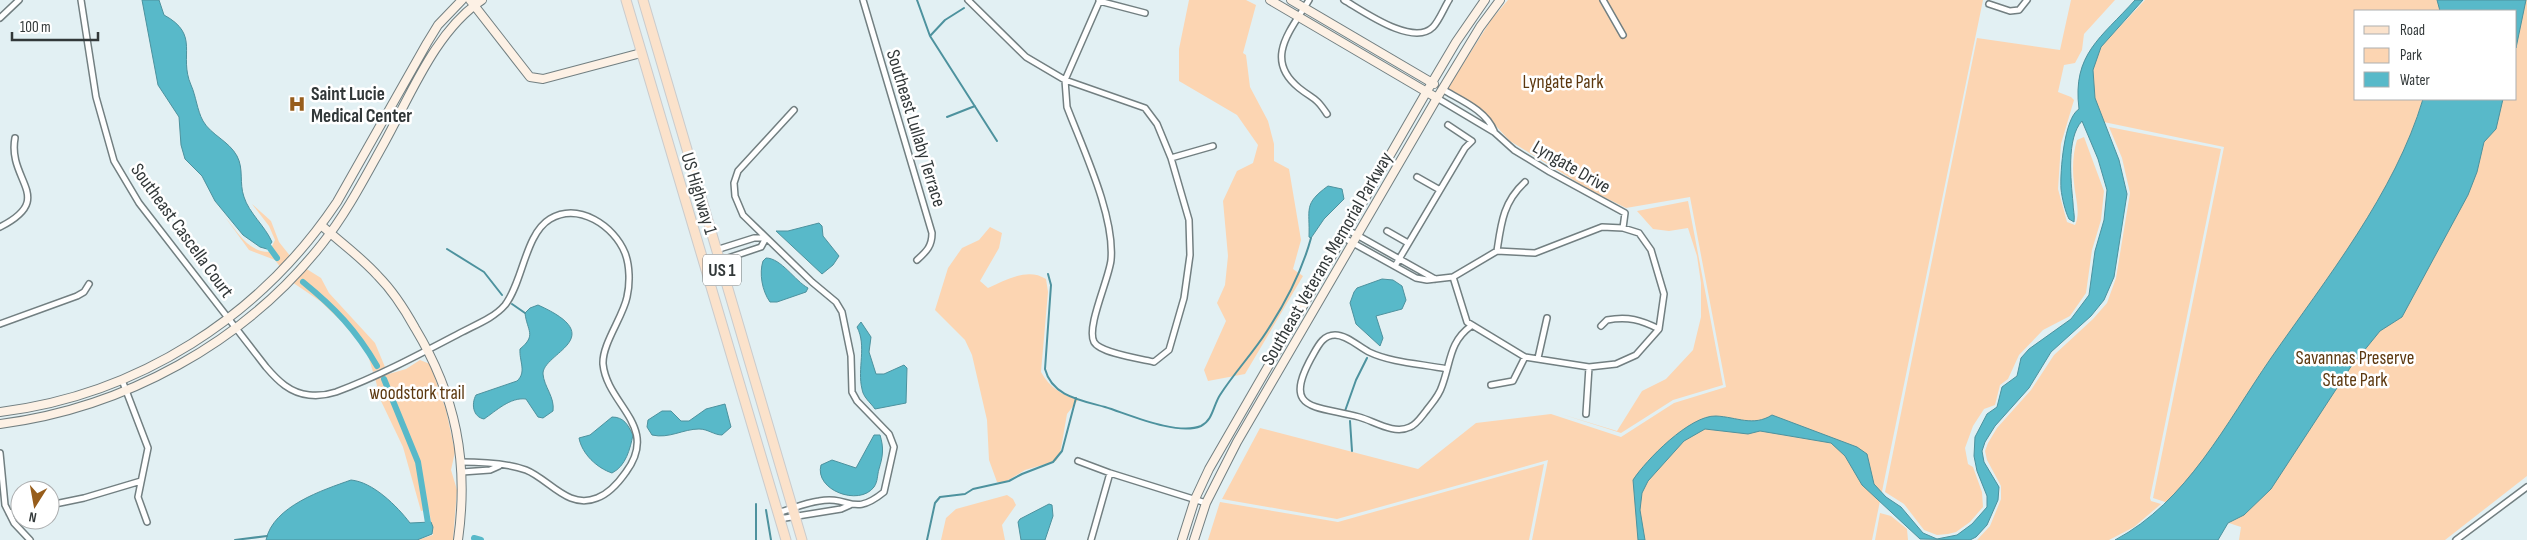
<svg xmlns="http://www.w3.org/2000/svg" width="2527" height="540" font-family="'Sofia Sans Condensed',sans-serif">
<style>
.green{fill:#fcd5b2;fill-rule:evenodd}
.water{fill:#58b9c9;stroke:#4d929e}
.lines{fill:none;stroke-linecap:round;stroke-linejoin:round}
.stream{stroke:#4d929e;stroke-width:2}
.canal{stroke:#58b9c9;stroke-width:6}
.street-casing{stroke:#727f81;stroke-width:8}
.secondary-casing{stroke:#727f81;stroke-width:10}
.primary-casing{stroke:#cacbcc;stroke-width:11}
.street{stroke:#fff;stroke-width:5}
.secondary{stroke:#fdf1e5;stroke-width:8}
.primary{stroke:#fbe2cb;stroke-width:9}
.labels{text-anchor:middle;stroke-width:5;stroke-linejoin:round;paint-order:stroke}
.shield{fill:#fff;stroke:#707474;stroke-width:1}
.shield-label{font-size:18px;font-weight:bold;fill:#323839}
.park-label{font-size:19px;fill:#5c380f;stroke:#fff}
.poi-label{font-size:19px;font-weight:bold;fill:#323839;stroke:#fff;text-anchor:start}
.street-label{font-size:19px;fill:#323839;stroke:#fff}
</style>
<rect width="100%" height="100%" fill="#e2f0f3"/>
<path class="green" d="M1189,0H1246L1256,5L1243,53L1246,55L1250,87L1268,121L1274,144V161L1289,169L1301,240L1293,269L1303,276L1245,374L1208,381L1204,370L1226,321L1217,303L1225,285L1228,256L1223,201L1237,171L1253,163L1258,145L1237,115L1179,81V49Z
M1508,0H1983L1872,540H1532L1548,460L1337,519L1222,499L1260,428L1418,469L1476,423L1551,414L1621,437L1674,403L1726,387L1690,197L1626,208L1588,189L1510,141L1495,125L1448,88L1491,20Z
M2071,0H2115L2084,34L2082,50L2075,63L2064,65L2058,92L2071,97L2074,100L2061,144L2058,189L2067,222L2075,225C2081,213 2075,196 2074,183C2072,169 2073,153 2077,140L2084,137L2104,191L2101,220L2092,250L2086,293L2070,316L2043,330L2019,355L2008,379L2000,385L1995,405L1984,409L1973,426L1965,448L1968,464L1973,467L1982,492L1983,507L1970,522L1956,532L1948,534L1937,535L1924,530L1904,504L1885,492L1977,38L2060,50Z
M2145,0H2527V476L2445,540H2239L2241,527L2153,498L2224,147L2094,120L2093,55ZM2356,11H2516V99H2356Z
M2109,127L2221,149L2150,498L2151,501L2161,504L2134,527L2109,540H1977L1990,526L2001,499V486L1987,460L1985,451L1988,443L1997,428L2031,390L2054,355L2093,319L2107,303L2116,278L2130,193L2122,158Z
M1688,201L1723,385L1673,400L1621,433L1561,414L1617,431L1642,391L1666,379L1693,350L1701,317V283L1697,256L1688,228L1669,231L1653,229L1637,211Z
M252,204L271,221L279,242L291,257L281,268L275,260L249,250L225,217C237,231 248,252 269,252L275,240L269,226Z
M990,227L1002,233L999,248L980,281L988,288C1006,280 1028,267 1046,279L1048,292L1041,372C1049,387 1062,395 1078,400L1067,414L1060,454L1056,461L1025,470L1005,482H997L989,460L987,420L972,355L965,340L935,310L948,268L962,248L979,240Z
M305,268L321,278L329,293L375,343L385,367L373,372L367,352L342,322L320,301L292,282Z
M420,360L430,364L446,410L455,452L451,470L457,490L453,540H417L433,535L429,509L421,511L403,447L381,401L375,378L406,369Z
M1544,464L1529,540H1208L1220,502L1338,522Z
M1007,495L1013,499L1016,505L1002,525L1005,540H941L946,518L956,509Z
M1880,513L1891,516L1907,529L1908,540H1875Z"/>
<path class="water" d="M142,0H159L164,15C201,35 178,55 191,85C196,96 197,110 203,121C211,135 229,141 237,156C244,169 239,183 244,197C249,213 265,226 272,242L267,249L260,247L243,235L215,201L202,176L185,159L181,145L179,117L158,85Z
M2135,0H2143L2101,47L2093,70L2095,98L2119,160L2127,194L2114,277L2104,300L2091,316L2051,352L2029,388L1995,426L1985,442L1982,451L1984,462L1999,487L1998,500L1987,525L1976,537L1970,540L1920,539L1862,485L1845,456L1831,443L1760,431L1748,434L1705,429L1684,441L1648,481L1642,493L1640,510L1645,540H1638L1633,480C1646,460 1690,415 1716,416C1737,417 1753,427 1772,415L1857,447L1867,454L1874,484L1886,497L1901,507L1923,533L1937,539L1957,535L1972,524L1987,507V496L1977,471L1974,456L1975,437L1987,414L1997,407L2002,387L2017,376L2021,358L2029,349L2071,319L2089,295L2095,251L2104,220L2107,190L2098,159L2082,121C2066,138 2071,181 2073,203C2073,210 2075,215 2074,222L2069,219C2065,211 2062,198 2061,189C2060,172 2064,118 2079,109C2072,54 2101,38 2135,0Z
M2437,0H2526L2516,48V11H2440Z
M2423,99H2503L2496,129L2484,142L2477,172L2468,195L2402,317L2380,331L2350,368L2271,489L2244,515L2228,523L2218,540H2115C2187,502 2226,423 2271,358C2326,279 2395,193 2423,99Z
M1328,186L1342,189L1344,199L1324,219L1311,238L1309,237C1310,209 1303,204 1328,186Z
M819,223L822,226L823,236L839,256L833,265L822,274L776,231H788Z
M766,258C781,258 795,281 808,288L806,292L777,302H770C762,291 759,273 763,261Z
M1382,279L1393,280L1402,286L1406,300L1402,309L1376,316L1383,338L1380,346L1356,324L1350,303L1354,292L1357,288Z
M538,305C612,338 542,353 543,374C544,387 555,397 553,411L543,418L538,417L526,399C510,397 496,411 484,419C473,417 471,404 476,395L517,381C527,372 519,361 520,349C537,335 527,331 525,313L530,308Z
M861,322L871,337L869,352L876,374H884L904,365L907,368L906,403L875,409C870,402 863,397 862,389C857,369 867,346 857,327Z
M725,404L731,427L722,435C714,435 708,429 699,429C683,429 669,439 652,435L647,427L648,420L662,411H671L681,421H689L706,409Z
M612,417C624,417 628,425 633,435C630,449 626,466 612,473C597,468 582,454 579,438L590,435Z
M874,435H880C884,448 883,456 879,469C877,476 878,481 874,487C859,507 814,490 821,465L832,460L856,468Z
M351,480C373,482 397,506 410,523L431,522L433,527L432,534L417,540H266C273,506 323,490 351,480Z
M1049,504L1052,505L1053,516L1045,540H1021L1018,522L1020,519Z"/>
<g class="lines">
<path class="stream" d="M917,0L930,36L997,141
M930,36L945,20L964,8
M947,117L975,106
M447,249L484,272L502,295
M1048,274L1051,285L1045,369C1052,396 1080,400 1105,407C1128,414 1177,436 1201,426C1213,420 1213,406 1220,395C1234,373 1253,353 1267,331C1286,302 1302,271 1311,238
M512,304L525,313
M1345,411L1356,380L1367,358
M1350,421L1352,451
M766,510L771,540
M235,540L267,536
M756,540V504
M927,540L935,503L940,497L965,494L973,489L1009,481L1022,474L1053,462L1062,451L1076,398"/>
<path class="canal" d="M269,247L277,258
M303,282C335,308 356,330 377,366
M384,379L418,462L428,523
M474,538L481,540"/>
<g class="street-casing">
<path id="street" d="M81,0L96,97L114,161L139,203L266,367C278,381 290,393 309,395C318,396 327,395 336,392C379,376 420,354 460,333C475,325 494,318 505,305C523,282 525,234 550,219C579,202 614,226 625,253C630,266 630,284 627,297C623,317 602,344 603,364C607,405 660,426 626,472C619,482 608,494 597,498C568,510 549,479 526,470C507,463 480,462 460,462
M863,0L932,233C932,246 927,251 917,260
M968,0L1026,57L1065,80L1145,108L1157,124L1171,158L1189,220L1190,255L1184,298L1169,350L1154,362C1141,359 1100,353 1094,342C1086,327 1109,279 1111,260C1115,216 1083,149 1067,107L1065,80L1100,0
M1309,0C1291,30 1263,59 1299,88C1314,100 1315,96 1327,114
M1344,0C1363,11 1413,47 1433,27C1439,21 1444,8 1449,0
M1603,0L1623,35
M1099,1L1145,13
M1989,4L2010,11L2019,10L2027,0
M0,18L19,0
M1442,89C1460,100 1486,110 1494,131
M1437,98L1494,132L1514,150L1550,172L1625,213L1623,228
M1171,158L1213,146
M1417,177L1440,190
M0,227C57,198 7,181 15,138
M1348,230L1435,279
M1387,231L1408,243
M1344,238L1416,278L1427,280L1453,277L1497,251L1535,253L1602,227L1623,228L1639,233L1651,250L1664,294L1659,329L1636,355L1616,364L1589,367L1525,357L1467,322L1453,277
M716,250L754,238H766L761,247L719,261
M1497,251C1501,224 1503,202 1525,182
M1395,266L1465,148L1472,141L1448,125
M0,324L77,296L84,292L89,284
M1601,326L1607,320C1628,316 1641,320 1659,329
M1538,358L1547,318
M1447,369C1423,364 1392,363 1369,352C1359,347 1347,335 1335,335C1324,335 1319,344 1314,353C1280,412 1314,405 1359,417C1374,421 1394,435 1410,427C1417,424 1421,417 1426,411C1432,403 1439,396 1442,386C1451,362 1449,342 1471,326
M122,380L148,448L138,497L147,522
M1491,385L1513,381L1525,357
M1586,414L1589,367
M0,453L5,505L14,523L30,540
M1078,461L1110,473L1206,503
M462,472L490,470L499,466
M50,505L84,498L141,481
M9,513L20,511
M777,513C791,509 805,503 819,501C850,495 852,518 884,492L894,447L889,434L857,401L852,392L851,356L842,312L836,302L812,282L743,215L735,196L734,183L738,171L794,110
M779,519L841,509L850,505
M1091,540L1110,473
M2456,540L2527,487"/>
</g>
<g class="secondary-casing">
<path id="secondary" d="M470,0L530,77L543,79L641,53
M1270,0L1437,98
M1291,0L1434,84
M321,225C340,242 361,257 378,276C393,291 405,310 415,328C456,396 469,462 458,540
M0,412C138,395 260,317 337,202L427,43L438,25L462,0
M0,424C124,408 244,343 322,244C346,214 364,179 383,145C410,97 435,31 482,0
M1182,540L1195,499L1209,469L1427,91L1456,42L1485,0
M1194,540L1206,503L1237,442L1437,98L1480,27L1500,0"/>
</g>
<g class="primary-casing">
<path id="primary" d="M626,0L786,540
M643,0L802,540"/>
</g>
<use href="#street" class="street"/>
<use href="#secondary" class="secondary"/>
<use href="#primary" class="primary"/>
</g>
<defs>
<g id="hospital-bare" transform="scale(1.35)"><path d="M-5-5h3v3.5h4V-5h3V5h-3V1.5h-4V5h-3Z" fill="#975d1b" stroke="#fff" stroke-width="2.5" paint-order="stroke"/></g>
</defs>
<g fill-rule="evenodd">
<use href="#hospital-bare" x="297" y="104"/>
</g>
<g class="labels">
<rect class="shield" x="703" y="254.5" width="38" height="31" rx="4"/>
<g class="shield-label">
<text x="722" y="276">US 1</text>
</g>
<g class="park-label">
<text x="1563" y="88">Lyngate Park</text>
<text x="2355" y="364">Savannas Preserve<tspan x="2355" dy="22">State Park</tspan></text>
<text x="417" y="399">woodstork trail</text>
</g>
<g class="poi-label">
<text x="311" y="100">Saint Lucie<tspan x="311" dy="22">Medical Center</tspan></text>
</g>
<g class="street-label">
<text transform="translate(917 128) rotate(73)" y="7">Southeast Lullaby Terrace</text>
<text transform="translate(1572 166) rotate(30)" y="7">Lyngate Drive</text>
<text transform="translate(700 193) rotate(73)" y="7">US Highway 1</text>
<text transform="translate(183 230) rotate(54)" y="7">Southeast Cascella Court</text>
<text transform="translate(1326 258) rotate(-60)" y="7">Southeast Veterans Memorial Parkway</text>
</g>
</g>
<rect x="2354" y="10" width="162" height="90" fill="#ffffff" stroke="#adafb0"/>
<rect x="2364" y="26" width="25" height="8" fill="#fbe2cb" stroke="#adafb0"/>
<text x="2400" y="35" font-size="15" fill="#323839">Road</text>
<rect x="2364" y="48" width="25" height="15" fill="#fcd5b2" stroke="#adafb0"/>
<text x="2400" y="60" font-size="15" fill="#323839">Park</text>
<rect x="2364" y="72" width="25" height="15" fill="#58b9c9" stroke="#adafb0"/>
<text x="2400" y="85" font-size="15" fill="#323839">Water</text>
<g transform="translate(35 505) rotate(191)"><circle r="24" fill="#ffffff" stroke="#adafb0"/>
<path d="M0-4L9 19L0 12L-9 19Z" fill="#975d1b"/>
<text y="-8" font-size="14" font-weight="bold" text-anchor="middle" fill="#323839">N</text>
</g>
<path d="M12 32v8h86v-8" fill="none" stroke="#323839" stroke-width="2.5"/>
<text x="20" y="32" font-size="15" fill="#323839" stroke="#ffffff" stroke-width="4" paint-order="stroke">100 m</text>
</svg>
